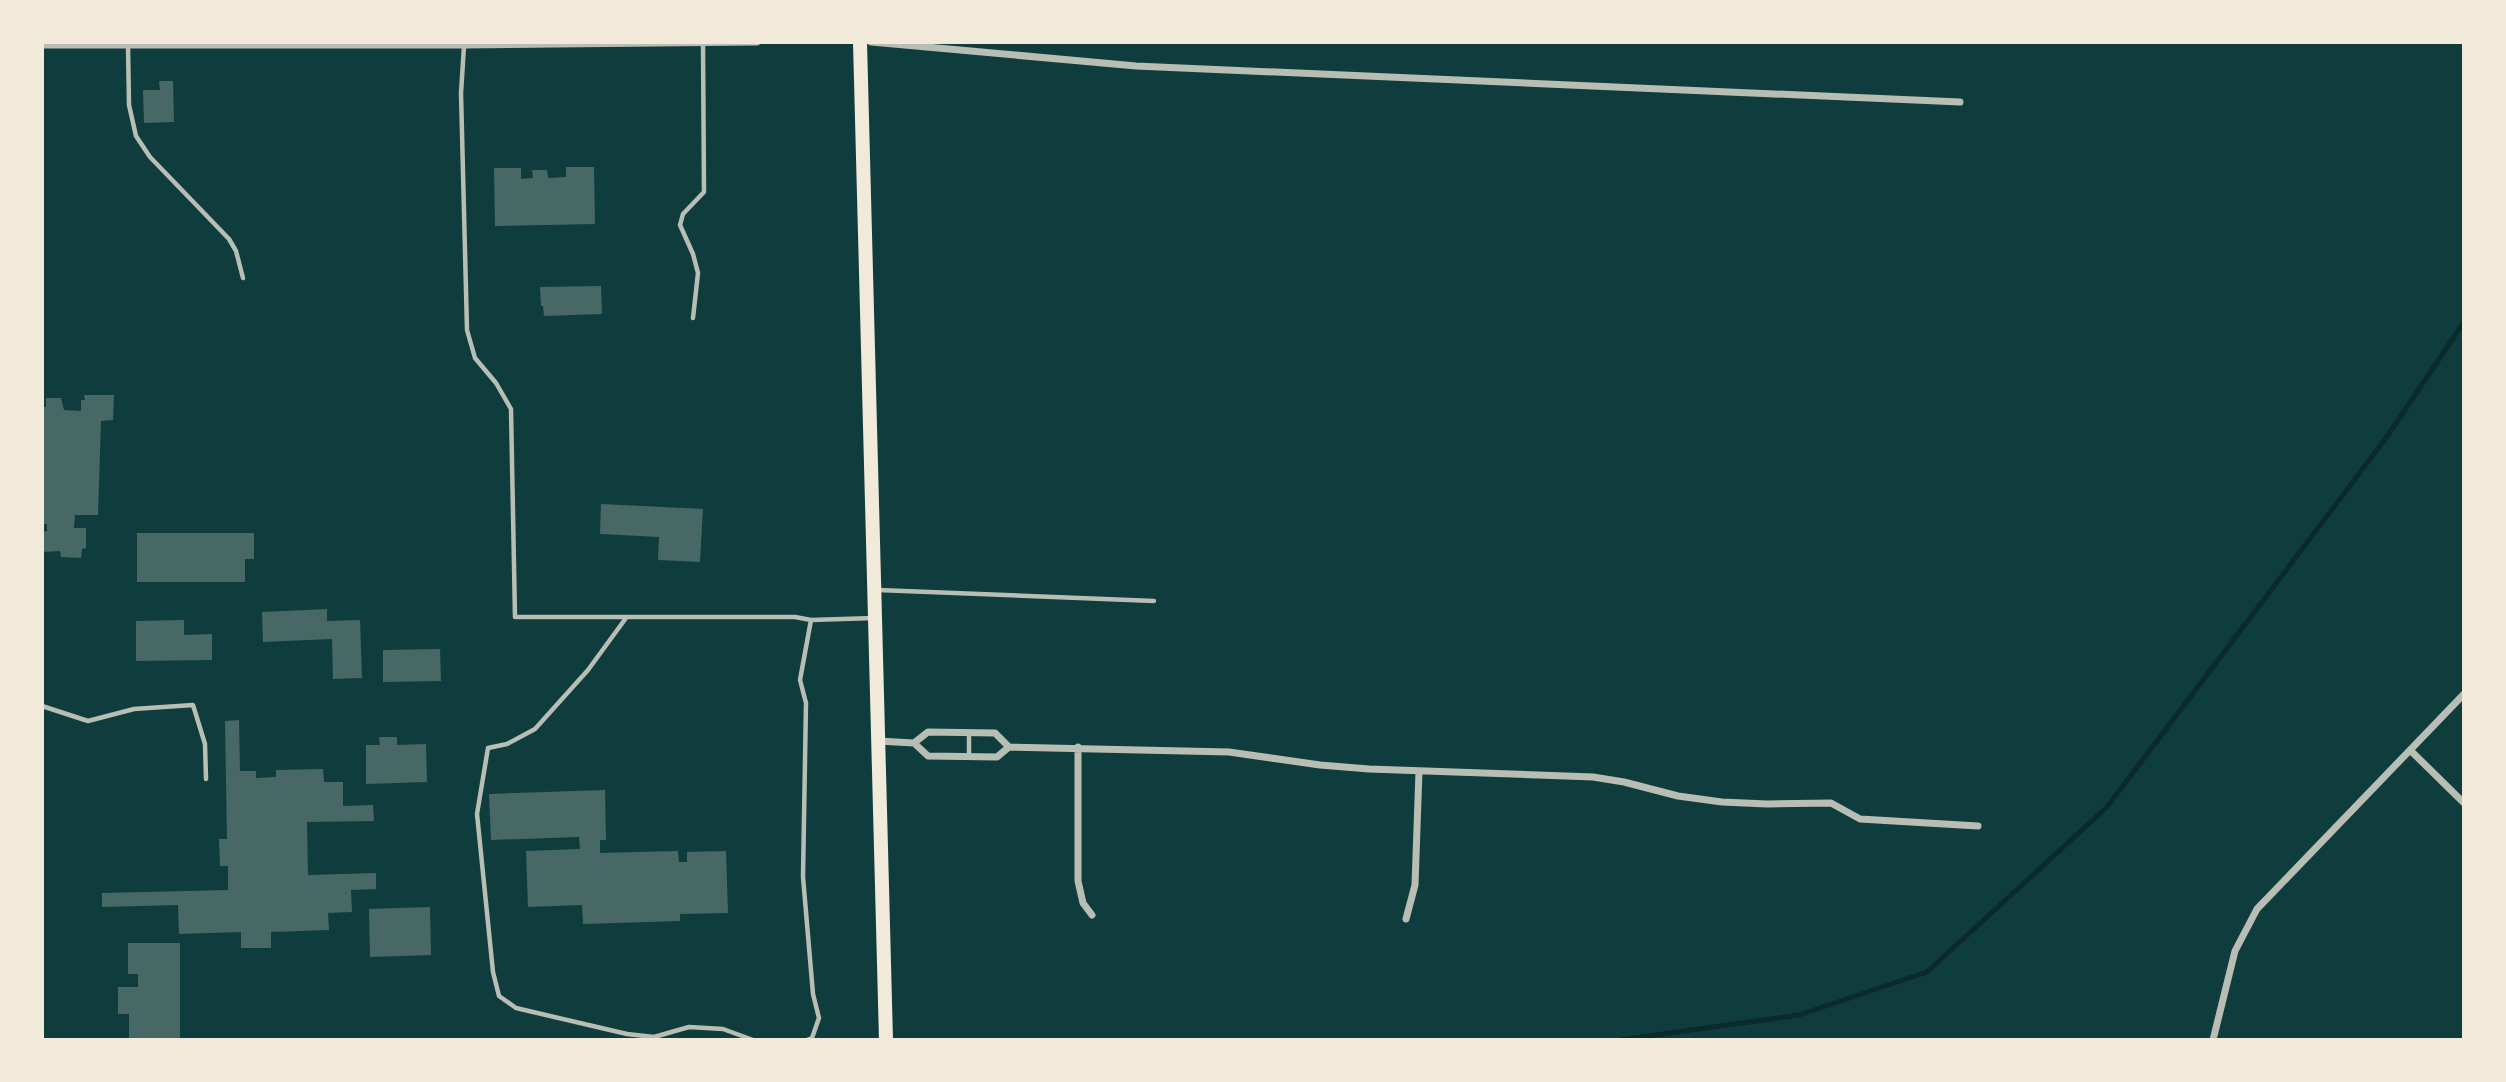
<svg xmlns="http://www.w3.org/2000/svg" width="2506" height="1082" font-family="'PT Sans Narrow',sans-serif">
<style>
.lines{fill:none;stroke-linecap:round;stroke-linejoin:round}
.stream{stroke:#0a2a2b;stroke-width:5}
.building{fill:#486865}
.service{stroke:#b8beb3;stroke-width:4.5}
.minor{stroke:#b8beb3;stroke-width:7}
.primary{stroke:#f1e9da;stroke-width:14}
</style>
<rect width="100%" height="100%" fill="#0f3d3e"/>
<g class="lines">
<path class="stream" d="M1620,1040L1799,1015L1927,972L2107,807L2386,438L2464,322"/>
</g>
<path class="building" d="M159,81H173L174,122L144,123L143,90H160Z
M566,167H594L595,224L495,226L494,168H521V179L533,178L532,170H547L548,178L566,177Z
M601,286L602,314L544,316L543,306H541L540,287Z
M84,395H114L113,420L101,421L98,515H75L74,528H86V548L82,549L81,558L61,557L60,551L42,552V532L47,531V524H43L42,518V407H46V398H61L64,410L81,411V400H85Z
M601,504L703,509L700,562L658,560L659,537L600,534Z
M137,533H254V559H245V582H137Z
M327,609V621L360,620L362,678L333,679L332,639L263,642L262,612Z
M184,620V635L212,634V660L136,661V621Z
M440,649L441,681L383,682V650Z
M239,720L240,771H256V778L276,777V770L323,769L324,782H343V806L373,805L374,821L307,822L308,875L376,873V889L351,890L352,912L328,913L329,930L271,932V948H241V932L179,934L178,905L102,907V893L228,890V866H220L219,839H227L225,721Z
M379,737H397V745L426,744L427,782L366,784V745H380Z
M605,790L606,840H600V853L678,851L679,862H687V852L726,851L728,913L680,914V921L583,924L582,905L528,907L526,851L580,849L579,837L491,840L489,794Z
M430,907L431,955L370,957L369,909Z
M128,943H180V1040H129V1014H118V987H138V974H128Z"/>
<g class="lines">
<path class="service" d="M128,46L129,105L136,136L150,157L229,239L236,251L243,278
M464,46L461,93L467,330L475,358L496,383L511,409L515,617H795L811,620L874,618
M693,318L698,273L693,254L680,225L683,214L704,192L703,43
M878,590L1154,601
M626,618L588,670L535,729L507,744L488,748L477,814L493,972L499,996L516,1008L627,1034L654,1037L689,1027L723,1029L753,1040
M42,706L88,721L134,709L193,705L205,744L206,779
M969,733V756
M807,1040L812,1038L819,1018L813,994L803,877L806,703L800,680L811,620"/>
<path class="minor" d="M871,42L1136,66L1960,102
M42,45H464L757,42
M878,741L914,743L928,732L995,733L1009,747
M914,743L928,756L997,757L1009,747L1229,752L1320,765L1369,769L1593,777L1624,782L1678,796L1722,802L1767,804L1831,803L1860,819L1978,826
M1078,747V881L1083,903L1092,915
M2410,750L2464,803
M1406,919L1415,885L1419,771
M2213,1040L2235,951L2257,909L2464,694"/>
<path class="primary" d="M860,42L886,1040"/>
</g>
<rect width="2506" height="1082" fill="none" stroke="#f1e9da" stroke-width="88"/>
</svg>
